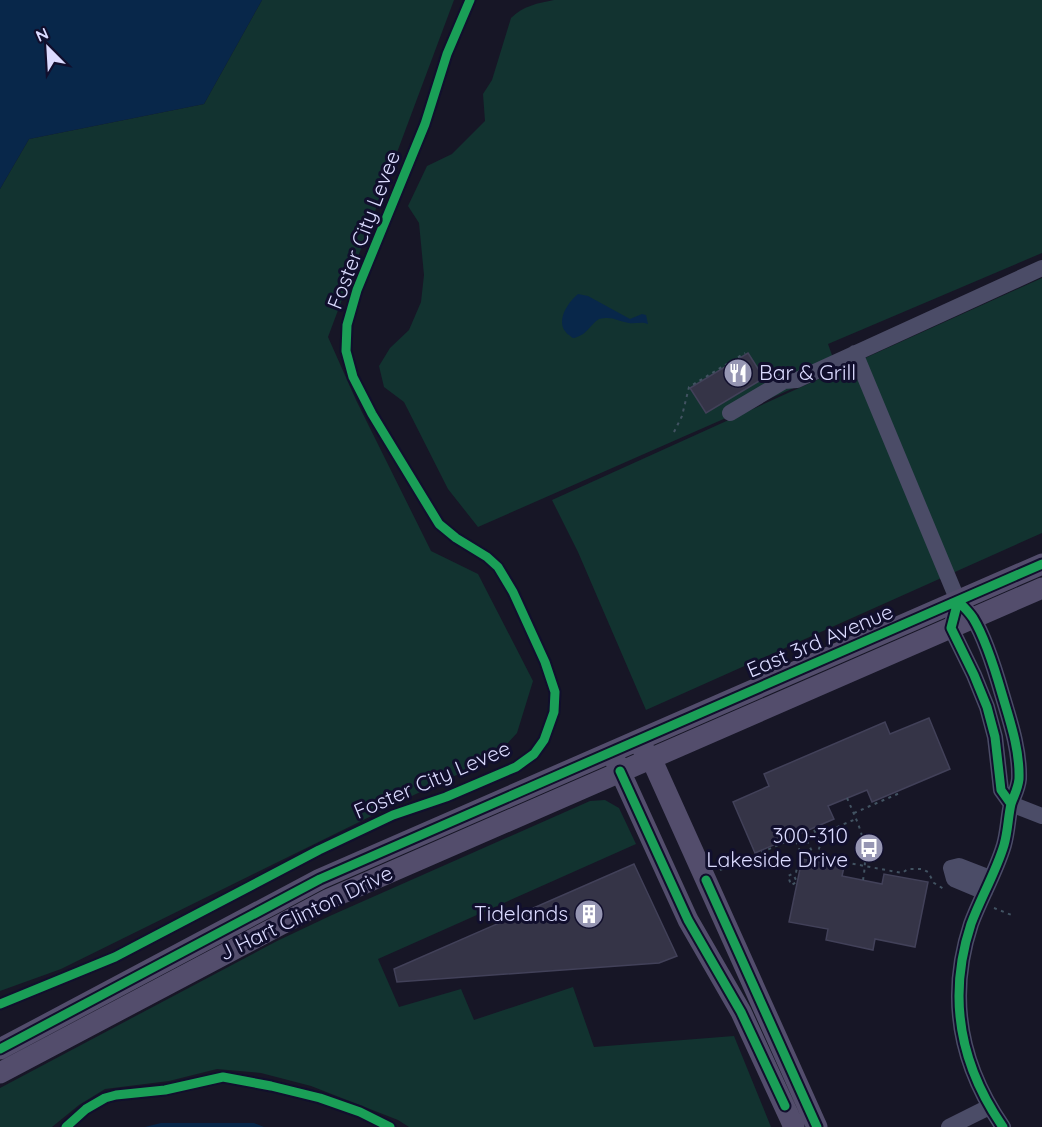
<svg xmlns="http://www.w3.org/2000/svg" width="1042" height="1127" font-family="Quicksand,sans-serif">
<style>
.green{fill:#123330}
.water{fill:#08274a}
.building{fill:#353447;stroke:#424159;stroke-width:1.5}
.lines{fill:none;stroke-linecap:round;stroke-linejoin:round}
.path{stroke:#425362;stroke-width:2;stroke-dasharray:3 4.5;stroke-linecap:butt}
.minor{stroke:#4b4c67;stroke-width:16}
.major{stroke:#534d6c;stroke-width:21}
.cycleway-casing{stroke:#110f2d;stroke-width:13}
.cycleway{stroke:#1a9f57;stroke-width:9}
.labels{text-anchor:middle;stroke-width:6;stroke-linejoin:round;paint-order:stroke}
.street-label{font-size:21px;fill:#dbdbff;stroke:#110f2d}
.poi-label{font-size:21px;fill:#dbdbff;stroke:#110f2d;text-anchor:end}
</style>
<rect width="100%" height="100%" fill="#171626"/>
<path class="green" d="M262,0H454L328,337L356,400L431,551L478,574L533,681L517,733L495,757L416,794L61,969L0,991V189L29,139L204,104Z
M554,0H1042V253L828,344L837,369L478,527L448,489L404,402L384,387L379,366L390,348L409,330L421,302L424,275L419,223L408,206L427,166L452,154L485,121L483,94L492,80L511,18C523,6 538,3 554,0Z
M1042,278V533L646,710L578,552L552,500Z
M605,800L619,808L636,844L378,959L399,1007L461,989L474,1020L573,987L594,1047L734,1036L771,1127H409L398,1120L311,1086L261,1073L217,1069L169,1081L105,1089L79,1105L52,1127H0V1088L277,941L332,915L590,801Z"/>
<path class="water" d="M0,0H262L204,104L29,139L0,189Z
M578,294L588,296L630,319L642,314L646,315L648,324C642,321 636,324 629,323C616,321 614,316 599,319C591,324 587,334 577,337C572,339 573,338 569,335C554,324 566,304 578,294Z
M161,1123H254L264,1127H145Z"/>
<path class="building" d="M748,353L764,378L706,413L690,388Z
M929,718L950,769L872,802L867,790L828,806L834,819L755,853L733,802L769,786L764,774L885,722L890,734Z
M802,859L844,867L842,876L882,884L884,874L928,882L915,947L875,939L873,950L826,940L828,929L789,922Z
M634,864L677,956L659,963L397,982L394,969Z"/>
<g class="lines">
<path class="path" d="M674,432L682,416L689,387L745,353
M847,798C861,830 869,845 863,880
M854,813L902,792
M824,826L828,833
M814,830L821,843
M804,834L814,856
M801,854L902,873L908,869H922L928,872L934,883L944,889
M817,857C822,830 833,829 856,819
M720,870L790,840L796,841L801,854L796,872L788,876L791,885L797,882L793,874
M994,908L1014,916"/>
<path class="minor" d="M855,353L958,601C963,606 969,612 973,618C984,636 996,673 1002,694C1010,721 1020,750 1019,779C1018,789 1014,795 1011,804C1008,817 1008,831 1004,845C996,872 981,897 971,924C947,997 960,1065 1003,1127
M730,413L784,381L797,380L1042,268
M954,616L951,628L974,675L987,707L995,737L1001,790L1011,804
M1011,804L1042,816
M985,892L954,879L951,868L959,866L990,878
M949,1127L989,1107"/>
<path class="major" d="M642,748L651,758L817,1127
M615,760L688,920L741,1012L794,1127
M0,1049L320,879L1042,564
M0,1073L329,899L1042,588"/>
<g class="cycleway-casing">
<path id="cycleway" d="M958,601C963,606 969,612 973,618C984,636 996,673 1002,694C1010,721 1020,750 1019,779C1018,789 1014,795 1011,804C1008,817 1008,831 1004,845C996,872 981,897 971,924C947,997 960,1065 1003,1127
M958,601L951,628L974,675L987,707L995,737L1001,790L1011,804
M620,771L688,920L741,1012L785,1106
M706,880L817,1127
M0,1004L115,957L319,850L393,815L446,797L516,767L534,754L544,740L554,712L555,692L545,662L513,592L498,567L487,557L456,538L439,524L372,414L353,377L346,351L347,325L357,290L425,124L447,54L470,0
M0,1049L320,879L1042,564
M66,1127L86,1109L105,1098L116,1095L165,1090L223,1077L271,1086L320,1098L360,1112L390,1127"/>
</g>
<use href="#cycleway" class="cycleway"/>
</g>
<defs>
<g id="restaurant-disc" transform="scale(1.5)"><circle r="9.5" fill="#9696b3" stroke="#110f2d"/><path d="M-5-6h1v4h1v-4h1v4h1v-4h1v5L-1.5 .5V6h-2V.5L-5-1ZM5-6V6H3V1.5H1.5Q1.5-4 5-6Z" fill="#fff"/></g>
<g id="bus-disc" transform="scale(1.5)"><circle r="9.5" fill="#9696b3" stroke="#110f2d"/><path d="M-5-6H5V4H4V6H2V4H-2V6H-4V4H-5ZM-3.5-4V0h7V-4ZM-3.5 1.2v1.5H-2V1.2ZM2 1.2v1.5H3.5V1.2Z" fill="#fff"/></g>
<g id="building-disc" transform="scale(1.5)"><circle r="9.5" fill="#9696b3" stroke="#110f2d"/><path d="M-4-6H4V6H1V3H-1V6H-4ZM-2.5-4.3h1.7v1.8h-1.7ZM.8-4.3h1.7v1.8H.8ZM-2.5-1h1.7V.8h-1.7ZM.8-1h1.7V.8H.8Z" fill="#fff"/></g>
</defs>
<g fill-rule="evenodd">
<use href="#restaurant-disc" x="738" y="373"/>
<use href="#bus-disc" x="869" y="848"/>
<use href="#building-disc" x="589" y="914"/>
</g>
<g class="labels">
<g class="street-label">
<text transform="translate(364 230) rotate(-69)" y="7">Foster City Levee</text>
<text transform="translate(820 641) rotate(-23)" y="7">East 3rd Avenue</text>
<text transform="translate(432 780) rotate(-23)" y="7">Foster City Levee</text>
<text transform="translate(306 913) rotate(-26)" y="7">J Hart Clinton Drive</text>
</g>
<g class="poi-label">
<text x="759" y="380" text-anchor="start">Bar &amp; Grill</text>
<text x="848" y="843">300-310<tspan x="848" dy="24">Lakeside Drive</tspan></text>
<text x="568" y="921">Tidelands</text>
</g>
</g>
<g transform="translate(48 48) rotate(336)" stroke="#110f2d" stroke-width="4.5" paint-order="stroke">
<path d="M0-4.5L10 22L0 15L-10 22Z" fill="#dbdbff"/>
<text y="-9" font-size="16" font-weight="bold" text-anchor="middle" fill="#dbdbff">N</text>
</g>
</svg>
